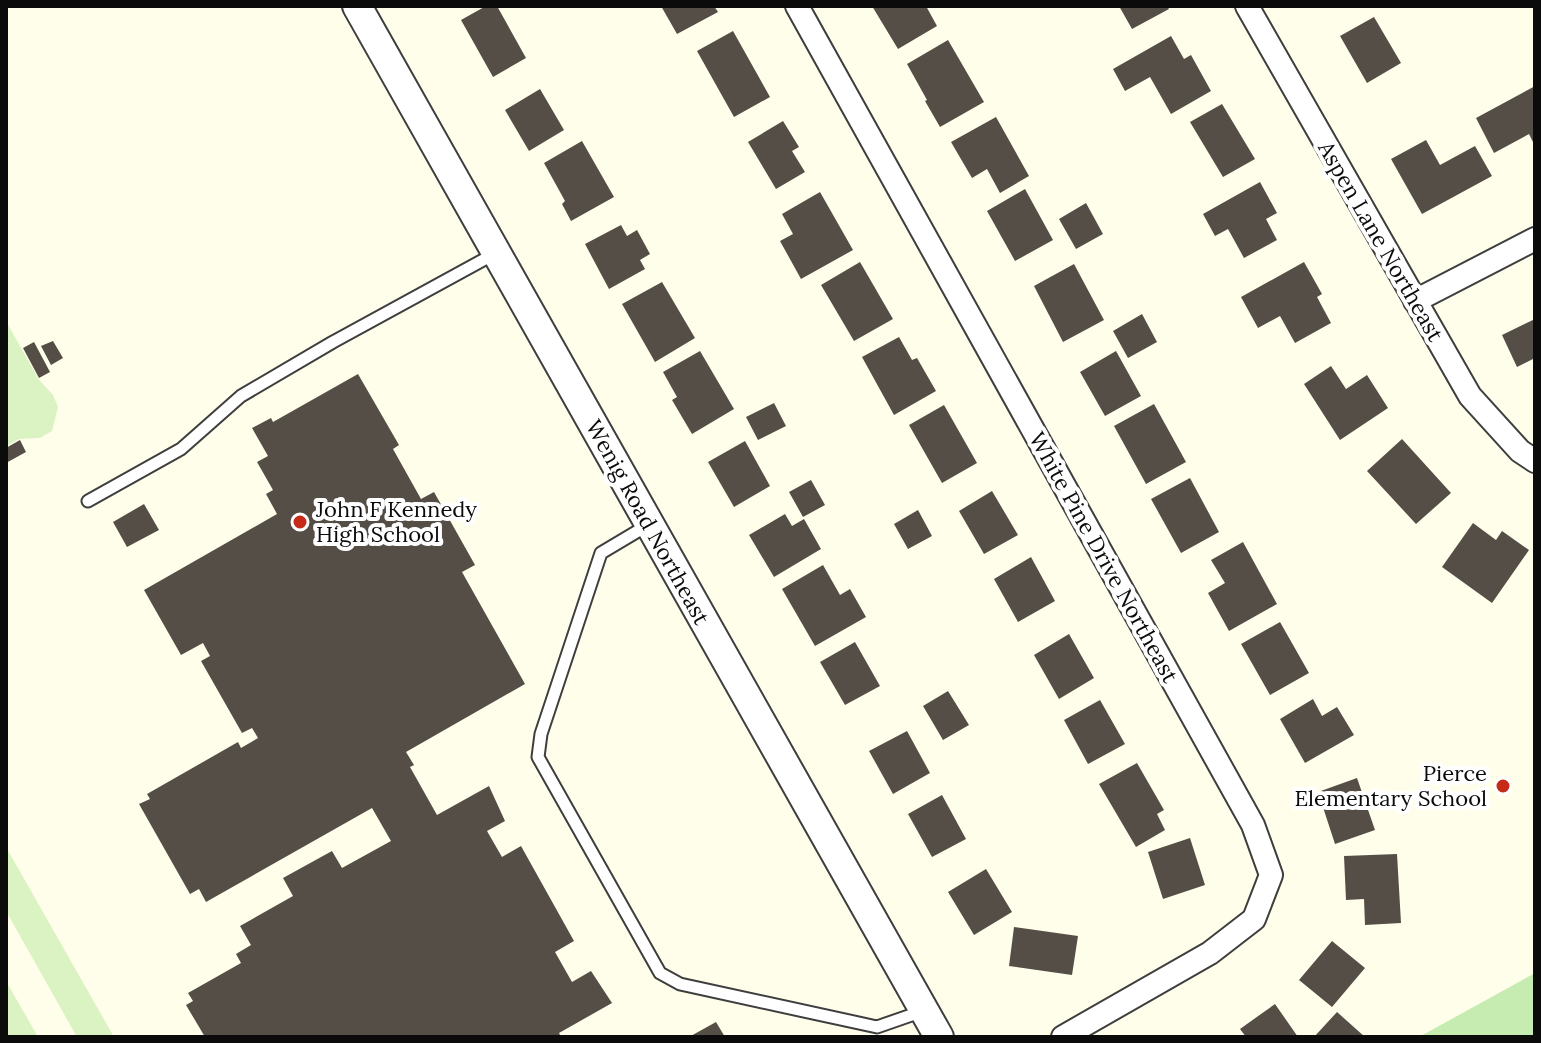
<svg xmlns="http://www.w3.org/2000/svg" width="1541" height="1043" font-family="Lora,serif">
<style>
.green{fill:#c7ecb1}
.pitch{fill:#dbf3c3}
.building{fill:#554e47}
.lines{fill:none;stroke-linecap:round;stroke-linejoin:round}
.service-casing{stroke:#3e3e3e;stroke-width:15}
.minor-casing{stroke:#3e3e3e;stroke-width:26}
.tertiary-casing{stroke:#3e3e3e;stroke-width:32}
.service{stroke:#fff;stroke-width:11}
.minor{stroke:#fff;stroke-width:22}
.tertiary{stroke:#fff;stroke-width:28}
.poi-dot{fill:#c62a19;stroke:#fff;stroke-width:3}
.labels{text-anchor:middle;stroke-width:8;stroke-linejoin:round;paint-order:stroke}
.street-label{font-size:22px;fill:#0b0b0b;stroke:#fff}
.poi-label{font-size:22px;fill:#0b0b0b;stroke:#fff;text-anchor:start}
</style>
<rect width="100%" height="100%" fill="#fffeea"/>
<path class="green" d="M1535,973V1037H1419Z"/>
<path class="pitch" d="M6,321L39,380L53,395L58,407L52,431L40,438L19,439L6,446Z
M6,847L114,1037H77L6,911Z
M6,981L38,1037H6Z"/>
<path class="building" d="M486,6H497L526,58L493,77L461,20Z
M661,6H714L718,12L677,34Z
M872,6H926L937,26L898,49Z
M1119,6H1167L1169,9L1132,29Z
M1374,17L1401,63L1367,83L1340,36Z
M733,31L770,97L734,117L697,51Z
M1171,36L1184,59L1191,55L1211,91L1171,114L1150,77L1125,91L1113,69Z
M948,40L984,102L940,127L925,101L927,100L907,64Z
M1535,86V146L1529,134L1494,153L1476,118Z
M540,89L564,130L529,151L505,110Z
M1222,104L1255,159L1223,177L1190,122Z
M996,117L1029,176L1000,193L987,169L972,178L951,142Z
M783,121L799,147L792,151L805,172L776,189L748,142Z
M1426,140L1440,165L1475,146L1492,176L1422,214L1391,159Z
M582,141L614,197L571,221L562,204L565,201L544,163Z
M1260,182L1277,213L1266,219L1277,240L1244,258L1228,229L1215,236L1203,214Z
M1025,189L1053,240L1015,261L987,211Z
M820,192L853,250L801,279L780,241L793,234L782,214Z
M1086,203L1103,234L1076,249L1059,219Z
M621,225L627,236L637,230L650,254L640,260L645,269L609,289L585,244Z
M860,262L893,319L854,341L821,285Z
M1304,262L1322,294L1317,297L1331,323L1295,343L1280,316L1258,328L1241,297Z
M1074,264L1104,320L1063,342L1034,286Z
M662,282L695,338L655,362L622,304Z
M1142,314L1157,342L1128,358L1113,331Z
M1535,319V358L1517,367L1502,335Z
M899,337L912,360L917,358L936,391L894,415L862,357Z
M53,341L63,358L51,365L41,346Z
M34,342L50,372L39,378L23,348Z
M700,351L734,409L692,434L672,400L677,397L663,372Z
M1116,351L1141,396L1105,416L1080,372Z
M1331,366L1346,389L1367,375L1388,408L1340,440L1304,384Z
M358,374L399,445L393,449L421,499L434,492L475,565L462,572L525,684L406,752L414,765L410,767L437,815L489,786L505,821L487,831L502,857L521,846L574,941L555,952L572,982L591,971L612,1003L559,1033L561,1037H205L186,1005L193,1001L188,993L241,963L236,954L251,945L240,926L293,896L283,878L332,851L342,868L391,841L372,808L206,902L199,889L190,894L139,804L150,799L147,794L238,742L241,748L258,738L252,728L242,733L201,661L210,656L203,643L181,655L144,590L277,514L266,494L273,490L257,462L268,456L252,428L271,418L273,422Z
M774,403L786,426L758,440L746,417Z
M1154,404L1186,462L1146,484L1114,426Z
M944,405L977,463L942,483L909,425Z
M1402,439L1451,493L1416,524L1367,471Z
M20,440L26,452L6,463V448Z
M745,441L770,486L734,507L708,462Z
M1190,478L1219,532L1181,553L1151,499Z
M811,480L825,505L803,517L789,492Z
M992,491L1018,535L984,554L959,511Z
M144,504L159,530L127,547L113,522Z
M918,510L932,536L908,549L894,524Z
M785,514L792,526L804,519L821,549L774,577L749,535Z
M1473,523L1496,540L1502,531L1529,550L1492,603L1442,567Z
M1243,542L1277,604L1229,631L1208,593L1225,583L1211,560Z
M1031,557L1055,601L1018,622L994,579Z
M823,565L840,595L850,589L866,617L815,646L782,589Z
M1280,622L1309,673L1270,695L1241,644Z
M1069,634L1094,678L1059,699L1034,655Z
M855,642L880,686L845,705L820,662Z
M948,691L969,725L943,740L923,706Z
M1313,699L1322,716L1337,707L1354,735L1305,763L1280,719Z
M1100,700L1125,744L1088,764L1064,720Z
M907,731L930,773L893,794L869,751Z
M1137,763L1164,810L1157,814L1165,830L1136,847L1099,784Z
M1357,778L1375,830L1335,844L1318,792Z
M942,795L966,839L932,857L908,814Z
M1190,838L1205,885L1163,899L1148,852Z
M1397,854L1401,923L1365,925L1364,899L1346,900L1344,856Z
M986,869L1012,912L974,935L948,892Z
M1014,927L1078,936L1072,975L1009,966Z
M1332,941L1365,968L1332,1007L1299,980Z
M1275,1004L1298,1037H1246L1240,1029Z
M1337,1012L1365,1037H1314Z
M716,1022L725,1037H689Z"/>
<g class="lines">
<g class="service-casing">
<path id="service" d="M88,501L181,449L241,396L333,342L496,253
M648,525L601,553L541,734L538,757L660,973L680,984L877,1027L923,1011"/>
</g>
<g class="minor-casing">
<path id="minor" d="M797,6L1253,825L1271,875L1254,919L1210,953L1063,1037
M1247,6L1470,396L1520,451L1535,461
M1415,301L1535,239"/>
</g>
<g class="tertiary-casing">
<path id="tertiary" d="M357,6L939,1037"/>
</g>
<use href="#service" class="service"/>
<use href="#minor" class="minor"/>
<use href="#tertiary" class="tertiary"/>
</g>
<g class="poi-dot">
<circle cx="300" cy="522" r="8"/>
<circle cx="1503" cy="786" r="8"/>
</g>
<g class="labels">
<g class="street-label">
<text transform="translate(1381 241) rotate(60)" y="8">Aspen Lane Northeast</text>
<text transform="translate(648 522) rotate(61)" y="8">Wenig Road Northeast</text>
<text transform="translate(1104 557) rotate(61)" y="8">White Pine Drive Northeast</text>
</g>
<g class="poi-label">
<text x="316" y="517">John F Kennedy<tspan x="316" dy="25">High School</tspan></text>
<text x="1487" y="781" text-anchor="end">Pierce<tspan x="1487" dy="25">Elementary School</tspan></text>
</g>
</g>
<rect width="1541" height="1043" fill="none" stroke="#0b0b0b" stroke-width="16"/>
</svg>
